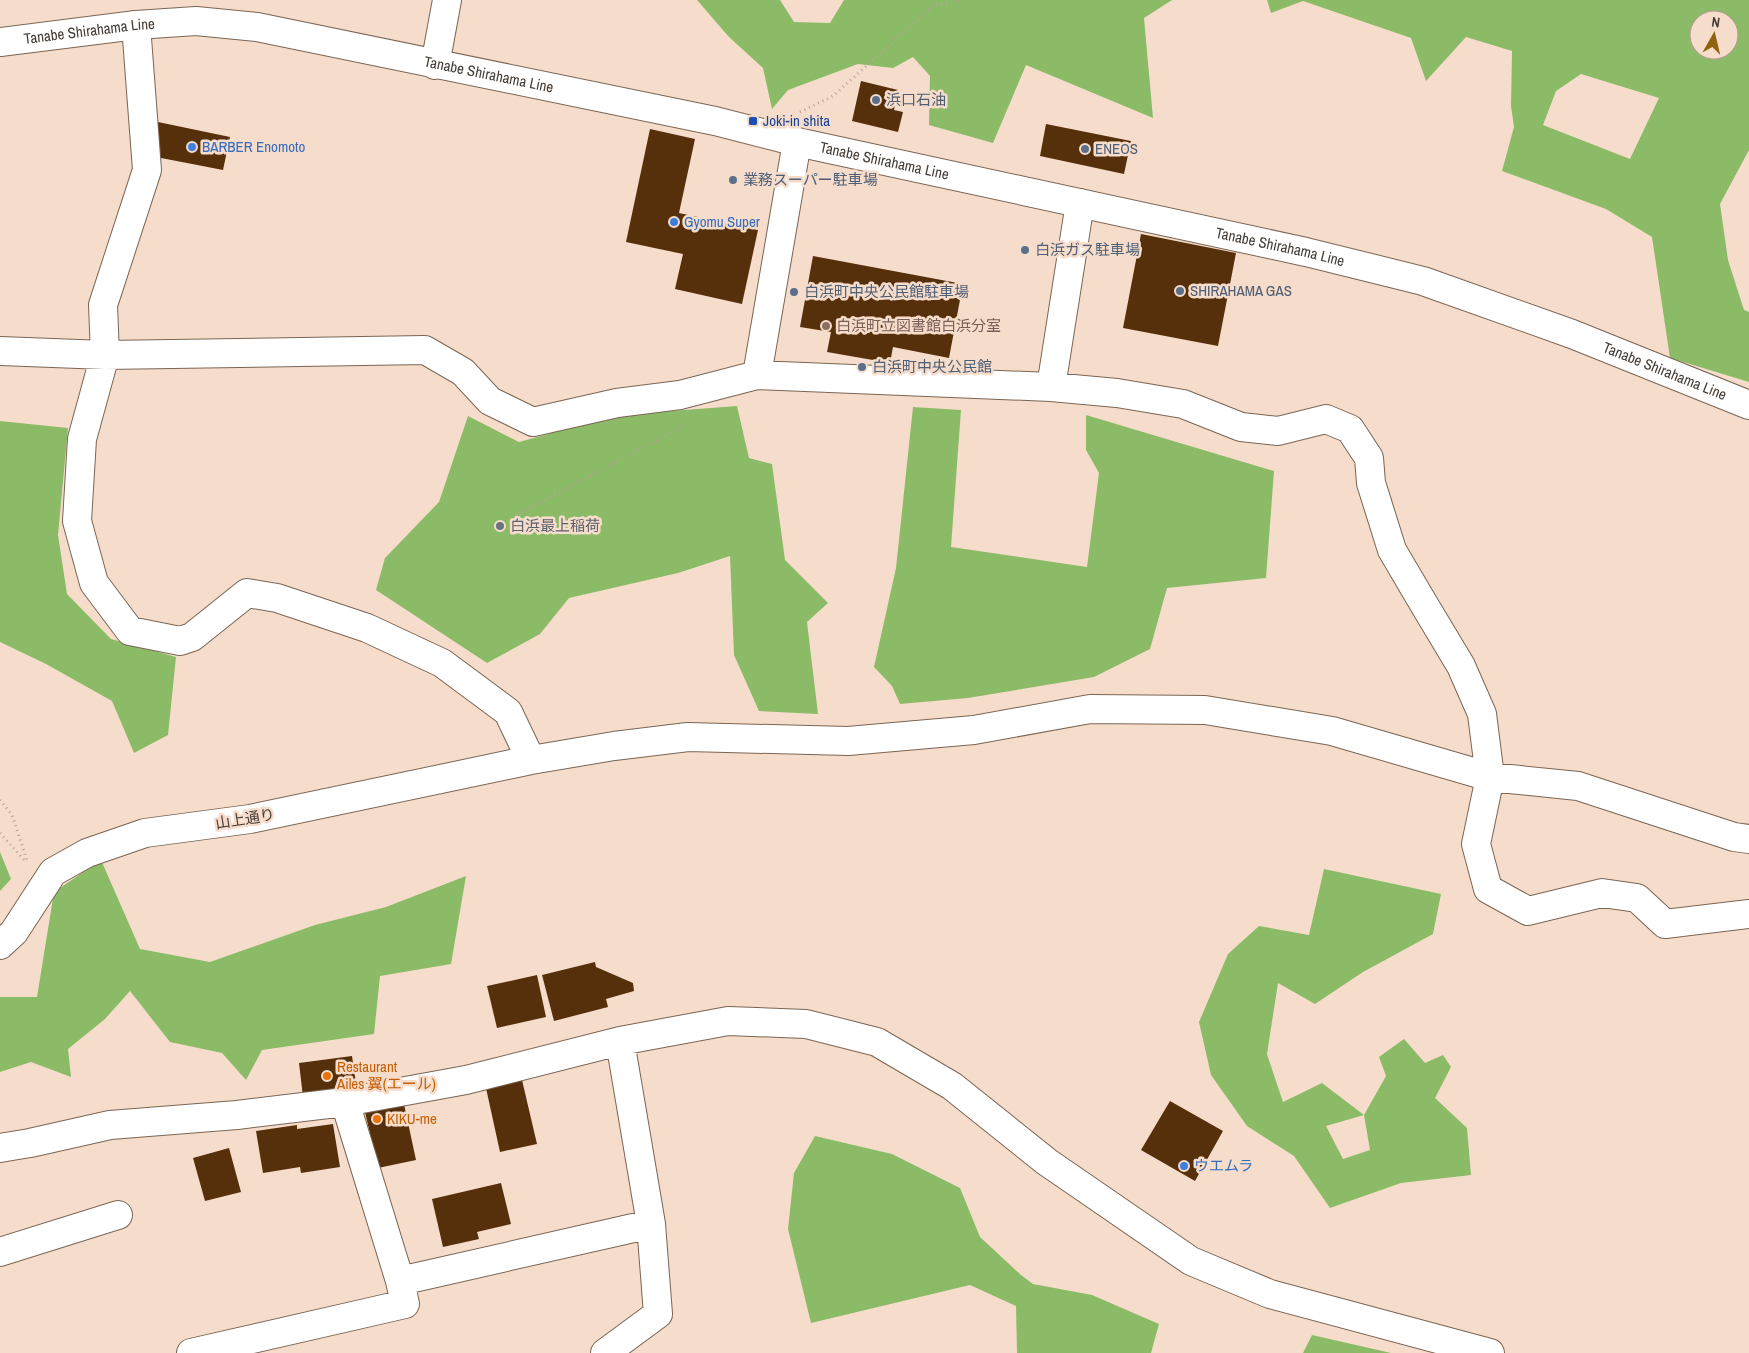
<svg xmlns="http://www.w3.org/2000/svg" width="1749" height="1353" font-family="'Archivo Narrow','Noto Sans JP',sans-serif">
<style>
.forest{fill:#8cbb67;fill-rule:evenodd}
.building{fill:#562f0b}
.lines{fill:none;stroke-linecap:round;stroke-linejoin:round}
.minor-casing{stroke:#7a6554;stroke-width:30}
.major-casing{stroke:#7a6554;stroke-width:30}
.path{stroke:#b8a496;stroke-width:3;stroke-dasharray:1 4;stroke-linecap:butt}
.minor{stroke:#fff;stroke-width:28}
.major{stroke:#fff;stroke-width:28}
.service-dot{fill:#5c6f8a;stroke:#f6ddcb;stroke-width:2}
.transit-dot{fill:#1a4fb4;stroke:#f6ddcb;stroke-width:2}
.shop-dot{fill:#3f7fe0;stroke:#f6ddcb;stroke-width:2}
.education-dot{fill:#8d6e63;stroke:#f6ddcb;stroke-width:2}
.worship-dot{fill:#6b7280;stroke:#f6ddcb;stroke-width:2}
.food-dot{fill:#e8710a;stroke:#f6ddcb;stroke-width:2}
.labels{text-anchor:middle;stroke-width:5;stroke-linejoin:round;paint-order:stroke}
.street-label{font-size:15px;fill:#453b34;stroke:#f6ddcb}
.service-label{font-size:15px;fill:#4e5e75;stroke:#f6ddcb;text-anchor:start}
.transit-label{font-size:15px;fill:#164399;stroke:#f6ddcb;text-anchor:start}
.shop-label{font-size:15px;fill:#366cbe;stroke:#f6ddcb;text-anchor:start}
.education-label{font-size:15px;fill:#785e54;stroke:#f6ddcb;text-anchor:start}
.worship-label{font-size:15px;fill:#5b616d;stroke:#f6ddcb;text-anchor:start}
.food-label{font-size:15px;fill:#c56008;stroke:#f6ddcb;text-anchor:start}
</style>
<rect width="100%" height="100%" fill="#f6ddcb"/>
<path class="forest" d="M697,0H780L794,22L830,23L844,0H1172L1144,18L1153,118L1026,65L993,143L929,125L930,76L913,57L893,68L858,64L788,90L772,109L763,68L729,37Z
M1267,0H1749V150L1720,204L1728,260L1744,310L1749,312V382L1670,358L1652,237L1606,209L1502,171L1514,127L1511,106L1512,51L1466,37L1426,81L1411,38L1303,1L1271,13ZM1699,20H1729V50H1699ZM1581,74L1659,98L1630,159L1543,125L1556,91Z
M737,406L749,458L772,464L785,560L828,603L807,622L818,714L759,711L734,655L730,556L678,573L569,598L540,634L487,663L376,590L385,558L439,502L468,416L519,442L618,415Z
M913,407L961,410L951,547L1087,567L1099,473L1086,450V415L1274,471L1266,578L1167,588L1150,649L1094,677L968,698L900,704L892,686L874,667L896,568Z
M0,421L68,428L58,535L67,594L111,639L176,657L168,735L134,753L112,701L46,664L0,642Z
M0,852L11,879L0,891Z
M101,860L140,949L210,962L315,925L386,907L466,876L451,964L380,976L374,1034L262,1050L246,1080L222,1053L170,1042L130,991L105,1019L68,1049L71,1077L31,1062L0,1072V997H37L54,892Z
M1324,869L1441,894L1433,934L1363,972L1315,1004L1278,983L1267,1054L1283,1102L1322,1083L1364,1115L1386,1076L1379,1057L1404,1039L1425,1063L1443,1055L1451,1067L1435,1098L1467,1128L1471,1175L1401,1183L1330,1208L1294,1156L1247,1126L1211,1075L1199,1022L1228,954L1259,926L1309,935ZM1364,1115L1370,1150L1343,1159L1326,1126Z
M815,1136L892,1154L960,1188L980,1237L1021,1275L1033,1284L1092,1295L1159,1324L1151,1353H1017L1016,1306L970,1285L811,1323L788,1229L794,1173Z
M1312,1335L1391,1353H1303Z"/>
<path class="building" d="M861,81L898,90L894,110L903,112L898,132L852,121Z
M158,122L230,137L223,170L156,157L155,138Z
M1046,124L1131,141L1124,174L1040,156Z
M650,129L695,139L679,213L758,230L742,304L675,289L683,254L626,242Z
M1141,234L1236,253L1218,346L1123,328Z
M813,256L963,284L949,358L893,347L890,363L827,352L831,332L800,327Z
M595,962L596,967L633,983L634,991L606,999L608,1007L554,1021L542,975Z
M537,975L546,1017L497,1028L487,986Z
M352,1056L357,1090L303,1097L299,1063Z
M522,1080L537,1144L500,1152L486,1088Z
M1170,1101L1223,1131L1195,1181L1141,1150Z
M404,1104L416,1160L378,1168L365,1112Z
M333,1124L340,1167L301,1173L300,1167L263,1173L256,1131L297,1125V1129Z
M229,1148L241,1192L205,1201L193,1158Z
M501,1183L511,1224L477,1232L479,1239L443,1247L432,1199Z"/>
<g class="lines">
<g class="minor-casing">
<path id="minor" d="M136,25L147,170L103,305L105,355L82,439L77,521L94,583L130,631L180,641L192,637L247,593L277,598L367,628L442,663L508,712L531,760
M435,65L447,0
M0,351L105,355L425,350L463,372L490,401L533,422L617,403L680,395L757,375L1051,387L1117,393L1183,404L1241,427L1278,431L1326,419L1350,429L1369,458L1371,483L1392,550L1422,601L1461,666L1482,714L1490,777L1476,844L1488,889L1528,911L1602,893L1637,898L1665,924L1749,914
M757,375L797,142
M1051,387L1080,203
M0,945L14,932L53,872L87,853L145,833L250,819L531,760L614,746L688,737L848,741L974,730L1090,709L1205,710L1332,731L1490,777L1578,786L1734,837L1749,839
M0,1148L30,1143L110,1125L237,1115L345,1102L466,1080L620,1041L728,1021L806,1024L877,1042L952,1086L1047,1162L1191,1261L1270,1294L1490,1353
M0,1252L118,1215
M400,1281L651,1224
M191,1353L405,1304L400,1281L345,1102
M605,1353L658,1314L651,1224L620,1041"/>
</g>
<g class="major-casing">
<g id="major">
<path id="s1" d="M0,42L136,25L196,21L257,27L715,121L797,142L1306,252L1423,281L1572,334L1749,405"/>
</g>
</g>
<path class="path" d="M800,112L833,96L934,5L963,0
M515,516L685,425
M0,800L12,815L27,860
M0,833L26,862"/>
<use href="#minor" class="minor"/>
<use href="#major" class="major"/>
</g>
<g class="service-dot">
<circle cx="876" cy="100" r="5"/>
<circle cx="1085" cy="149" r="5"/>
<circle cx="733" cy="180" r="5"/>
<circle cx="1025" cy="250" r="5"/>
<circle cx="1180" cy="291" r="5"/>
<circle cx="794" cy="292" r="5"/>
<circle cx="862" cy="367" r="5"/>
</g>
<rect class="transit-dot" x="748" y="116" width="10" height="10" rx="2.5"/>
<g class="shop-dot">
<circle cx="192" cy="147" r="5"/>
<circle cx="674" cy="222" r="5"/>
<circle cx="1184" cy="1166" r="5"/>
</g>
<circle class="education-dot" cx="826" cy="326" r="5"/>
<circle class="worship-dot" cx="500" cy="526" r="5"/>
<g class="food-dot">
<circle cx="327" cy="1076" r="5"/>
<circle cx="377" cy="1119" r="5"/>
</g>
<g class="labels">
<g class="street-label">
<text dy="5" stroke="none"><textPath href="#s1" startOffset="90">Tanabe Shirahama Line</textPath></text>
<text dy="5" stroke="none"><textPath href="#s1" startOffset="495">Tanabe Shirahama Line</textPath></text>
<text dy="5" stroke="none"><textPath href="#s1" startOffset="900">Tanabe Shirahama Line</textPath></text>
<text dy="5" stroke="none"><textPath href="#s1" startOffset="1305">Tanabe Shirahama Line</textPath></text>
<text dy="5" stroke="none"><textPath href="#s1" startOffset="1710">Tanabe Shirahama Line</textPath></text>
<text transform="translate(245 819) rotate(-9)" y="5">山上通り</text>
</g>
<g class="service-label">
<text x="886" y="105">浜口石油</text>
<text x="1095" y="154">ENEOS</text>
<text x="743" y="185">業務スーパー駐車場</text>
<text x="1035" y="255">白浜ガス駐車場</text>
<text x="1190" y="296">SHIRAHAMA GAS</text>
<text x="804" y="297">白浜町中央公民館駐車場</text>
<text x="872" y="372">白浜町中央公民館</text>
</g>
<g class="transit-label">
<text x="763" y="126">Joki-in shita</text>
</g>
<g class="shop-label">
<text x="202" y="152">BARBER Enomoto</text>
<text x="684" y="227">Gyomu Super</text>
<text x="1194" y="1171">ウエムラ</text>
</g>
<g class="education-label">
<text x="836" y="331">白浜町立図書館白浜分室</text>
</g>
<g class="worship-label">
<text x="510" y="531">白浜最上稲荷</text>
</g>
<g class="food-label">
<text x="337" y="1072">Restaurant<tspan x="337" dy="17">Ailes 翼(エール)</tspan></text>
<text x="387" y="1124">KIKU-me</text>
</g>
</g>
<g transform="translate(1714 35) rotate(8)"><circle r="24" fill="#f6ddcb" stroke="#af9c8f"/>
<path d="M0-4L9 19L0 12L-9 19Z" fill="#90640e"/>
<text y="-8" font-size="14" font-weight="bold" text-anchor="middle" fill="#453b34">N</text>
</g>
</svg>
